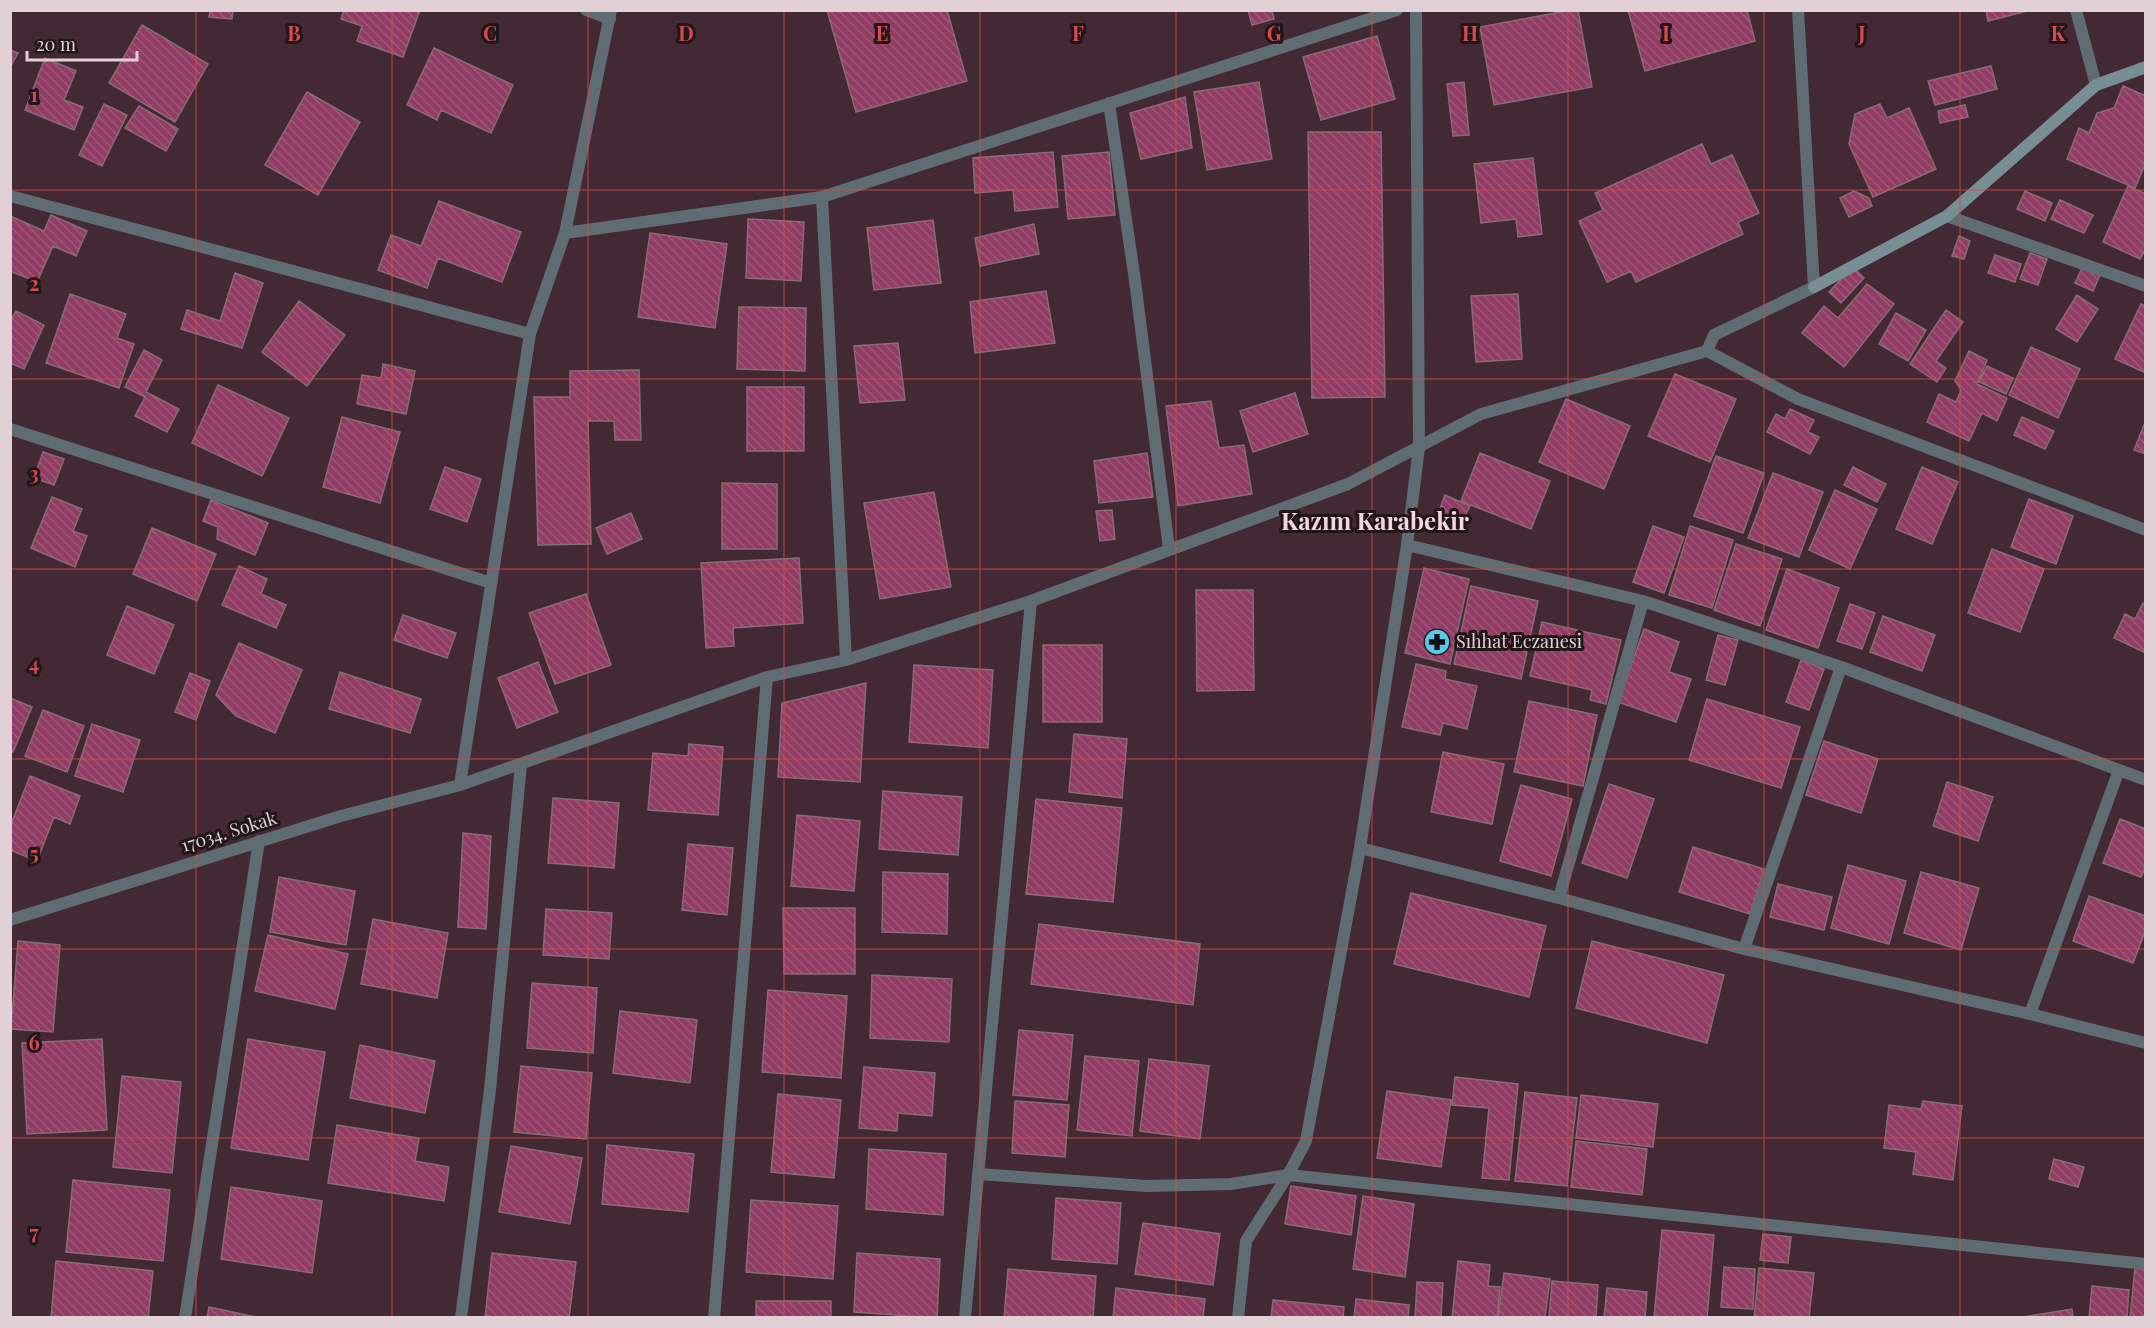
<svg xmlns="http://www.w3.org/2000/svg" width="2156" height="1328" font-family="'Playfair Display',serif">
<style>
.building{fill:url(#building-back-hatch);stroke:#896b76;stroke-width:1.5}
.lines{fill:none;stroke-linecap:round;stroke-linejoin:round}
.street{stroke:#5f6d72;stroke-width:12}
.secondary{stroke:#788e95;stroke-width:12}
.grid{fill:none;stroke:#d84a4b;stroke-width:1.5;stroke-opacity:0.55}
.labels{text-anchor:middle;stroke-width:6;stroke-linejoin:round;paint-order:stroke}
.poi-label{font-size:18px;fill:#e1d1d7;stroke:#21161a;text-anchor:start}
.street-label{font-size:18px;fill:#e1d1d7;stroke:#21161a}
.district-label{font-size:24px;font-weight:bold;fill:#f6d4e0;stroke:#21161a}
.grid-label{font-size:20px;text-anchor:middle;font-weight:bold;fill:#d84a4b;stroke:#21161a;stroke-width:6;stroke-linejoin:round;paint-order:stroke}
</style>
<defs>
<pattern id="building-back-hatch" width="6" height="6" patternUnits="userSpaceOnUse" patternTransform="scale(1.5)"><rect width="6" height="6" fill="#913c63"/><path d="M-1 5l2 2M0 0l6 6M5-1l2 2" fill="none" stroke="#a05779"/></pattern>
</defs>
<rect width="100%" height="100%" fill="#422933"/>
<path class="building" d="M210,10H233L232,19L209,17Z
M344,10H420L403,57L357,41L362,26L341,19Z
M827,10H947L967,81L856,112Z
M1248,10H1272L1274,19L1252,25Z
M1572,10H1578L1592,87L1494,105L1480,27Z
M1628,10H1747L1755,41L1645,71Z
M1986,10H2031L1988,21Z
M142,25L208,64L175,122L109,83Z
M1377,36L1395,99L1321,120L1303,57Z
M434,48L513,85L491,133L441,110L437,120L407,105Z
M10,50L18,53L10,68Z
M45,58L76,71L64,100L83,107L74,130L25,110Z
M1991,66L1997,89L1935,105L1928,81Z
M1259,82L1272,159L1207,170L1194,92Z
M1464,82L1469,135L1453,136L1447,84Z
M2123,86L2146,96V162L2135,188L2067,159L2079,128L2089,133L2097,113L2114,108Z
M307,92L360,122L318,195L265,165Z
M1185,97L1192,148L1141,159L1130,113Z
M104,104L127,115L102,166L79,155Z
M1880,104L1887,118L1909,108L1936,169L1873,197L1849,144L1855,114Z
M1965,105L1968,117L1940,123L1938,111Z
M139,106L178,129L166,151L125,128Z
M1308,132H1381L1385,397L1312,398Z
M1702,144L1711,164L1732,155L1759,213L1738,222L1743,234L1636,282L1631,271L1607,282L1579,221L1603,210L1595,193Z
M1053,152L1058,207L1015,211L1013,190L975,193L973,158Z
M1109,152L1115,215L1068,219L1062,156Z
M1533,158L1542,234L1518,237L1516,219L1481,223L1474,164Z
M2128,186L2146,194V248L2140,259L2103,242Z
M1854,191L1869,198L1872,206L1849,217L1840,198Z
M2025,191L2052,203L2045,221L2017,209Z
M2060,200L2093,215L2084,233L2051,219Z
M439,201L521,232L502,282L438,258L427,288L378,270L391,235L421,246Z
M51,215L87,231L76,256L53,246L37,282L10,271V216L44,231Z
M748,219L804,222L801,281L746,278Z
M933,220L941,283L874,290L867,228Z
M1034,224L1039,254L980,266L975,238Z
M650,233L727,244L715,328L638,317Z
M1959,236L1970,241L1964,259L1952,256Z
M2030,253L2047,259L2038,285L2020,279Z
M1995,255L2021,264L2015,282L1988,273Z
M1853,267L1864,278L1841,303L1829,292Z
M2082,268L2100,275L2093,291L2075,283Z
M235,273L263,283L242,348L181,329L187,310L220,321Z
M1867,284L1894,304L1844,367L1802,333L1824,306L1838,318Z
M1046,291L1055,343L975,353L970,302Z
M70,294L126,314L117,338L134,344L119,388L46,363Z
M1518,294L1522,359L1476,362L1471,296Z
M2077,295L2098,309L2077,342L2056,329Z
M299,301L345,335L307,386L262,352Z
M2141,304L2146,306V373L2115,359Z
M739,307L806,308L805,371L737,369Z
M1946,310L1963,322L1936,361L1946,368L1937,382L1910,364Z
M16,311L44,325L24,369L10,363V322Z
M1896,313L1926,330L1908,361L1879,344Z
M898,343L905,400L860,403L854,346Z
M2031,347L2080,369L2058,418L2009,395Z
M144,350L162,360L146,392L179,409L167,432L135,416L145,397L125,387Z
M1969,351L1987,360L1977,384L2007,398L1997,421L1982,413L1969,441L1927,422L1939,394L1956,402L1961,390L1955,381Z
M383,364L415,371L406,414L357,404L362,375L381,378Z
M1987,366L2013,378L2006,394L1979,382Z
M639,370L641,440H615L614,421H588L591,544L538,545L534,397H570V371Z
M1675,374L1736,399L1710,462L1648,436Z
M218,385L289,418L262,476L192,443Z
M747,387H804V451H747Z
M1295,393L1308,434L1253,452L1240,411Z
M1566,399L1630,426L1604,489L1539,462Z
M1211,401L1219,448L1244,445L1252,494L1178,506L1166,406Z
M1790,409L1814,420L1808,432L1819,437L1810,454L1767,432L1776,414L1785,419Z
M342,417L400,432L380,503L323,487Z
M2022,417L2054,431L2045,449L2014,435Z
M2146,420V454L2134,450Z
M43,452L64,459L54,485L34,478Z
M1147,453L1153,497L1099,503L1094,461Z
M1480,453L1550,481L1531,529L1461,501Z
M1716,456L1764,473L1743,533L1694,516Z
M445,467L481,479L467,522L430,509Z
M1853,467L1886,484L1877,502L1844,485Z
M1922,467L1958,482L1932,544L1896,529Z
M1773,473L1823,492L1799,557L1748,538Z
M722,483L777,484V549H722Z
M1835,490L1877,509L1850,569L1809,550Z
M934,492L951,587L880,599L864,503Z
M1445,495L1470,506L1460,525L1438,514Z
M52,497L82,509L73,531L87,536L75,567L31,548Z
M2029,499L2073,516L2056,564L2011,547Z
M211,500L268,523L255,555L217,539L218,527L203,521Z
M1112,510L1115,539L1100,541L1096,511Z
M631,513L642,539L607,554L596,528Z
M1653,526L1684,537L1664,593L1633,582Z
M1690,526L1733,540L1712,608L1669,595Z
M152,528L216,554L197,601L133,574Z
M1736,544L1782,559L1760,626L1714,610Z
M1992,549L2044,569L2020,632L1968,613Z
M799,558L803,623L733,628L734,646L706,648L701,563Z
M239,566L267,579L261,594L286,605L276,628L222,605Z
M1424,568L1469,579L1450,664L1405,653Z
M1787,569L1839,588L1818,648L1766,630Z
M1471,586L1538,601L1521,679L1454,664Z
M1196,590H1253L1254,690L1197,691Z
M586,594L611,665L555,684L529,613Z
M2143,603L2146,605V653L2114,638L2125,614L2135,619Z
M1850,604L1875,613L1862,649L1837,641Z
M127,606L174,625L154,674L107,655Z
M403,615L456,633L447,658L394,640Z
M1883,616L1935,635L1922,671L1870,652Z
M1542,622L1621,640L1606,704L1590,700L1592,690L1530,676Z
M1644,629L1679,642L1669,672L1691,679L1676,722L1618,702Z
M1718,635L1738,640L1725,685L1706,680Z
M239,643L302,670L275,733L236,716L216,695Z
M1043,645H1102V722H1043Z
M1801,660L1824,669L1809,710L1786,702Z
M538,662L558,712L517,728L498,678Z
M1416,664L1446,671L1445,679L1477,686L1467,729L1443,723L1440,735L1402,727Z
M914,665L993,670L988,748L909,742Z
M340,672L421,699L410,733L329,709Z
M190,673L210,681L196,720L175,712Z
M866,683L860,782L778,777L782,703Z
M10,698L32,707L13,752L10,751Z
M1707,699L1800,727L1781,788L1689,760Z
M1529,701L1597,715L1583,786L1514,772Z
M43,710L84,726L67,772L25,756Z
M92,724L140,740L123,792L75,776Z
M1074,734L1127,739L1122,798L1069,792Z
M1824,741L1878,759L1861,813L1806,795Z
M689,744L723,747L718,815L648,810L653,753L688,756Z
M1443,752L1504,764L1492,824L1431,812Z
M30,776L80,796L70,824L54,817L37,861L10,850V827Z
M1947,782L1993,797L1978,841L1933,826Z
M1609,784L1654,799L1627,878L1582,863Z
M1521,785L1572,799L1551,876L1500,861Z
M883,791L962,797L958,855L879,849Z
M553,798L619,803L614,868L548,863Z
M1036,799L1122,808L1113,902L1026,894Z
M797,815L860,821L854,891L791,886Z
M2120,819L2146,829V866L2141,877L2103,863Z
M463,833L491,836L486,929L458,927Z
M688,844L733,848L727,915L682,910Z
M1693,847L1764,869L1750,914L1679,892Z
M1848,865L1906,881L1889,944L1831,928Z
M883,872L948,874L947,934L882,932Z
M1921,872L1979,888L1961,950L1904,933Z
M279,877L355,891L346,945L270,932Z
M1778,884L1832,897L1824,930L1770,917Z
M1411,893L1546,926L1529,997L1394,964Z
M2089,896L2146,916V929L2133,963L2073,941Z
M783,908H855V974H784Z
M546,909L612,913L609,959L543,955Z
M373,919L448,933L437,998L361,984Z
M1039,924L1200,944L1193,1005L1031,984Z
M268,935L348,954L335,1009L255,991Z
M18,941L60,945L53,1032L11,1029Z
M1592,941L1724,975L1707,1043L1576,1008Z
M872,975L952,979L949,1042L870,1038Z
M532,983L597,988L593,1053L527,1048Z
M768,990L847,996L841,1078L762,1072Z
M620,1011L697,1020L690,1083L613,1073Z
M1019,1030L1073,1035L1067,1100L1013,1095Z
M102,1039L107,1130L27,1134L22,1043Z
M248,1039L325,1052L308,1160L231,1148Z
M360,1045L435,1061L425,1113L350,1098Z
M1085,1056L1139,1061L1132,1136L1077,1130Z
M1149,1059L1209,1066L1200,1139L1140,1131Z
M521,1066L592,1073L586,1139L514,1132Z
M864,1067L935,1073L932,1116L898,1113L897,1131L859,1128Z
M122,1076L181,1082L172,1173L113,1167Z
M1455,1077L1518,1084L1509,1180L1482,1178L1489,1108L1452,1105Z
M1387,1091L1451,1100L1441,1167L1377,1158Z
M1525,1092L1577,1098L1567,1186L1515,1181Z
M778,1094L841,1100L834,1178L771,1172Z
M1581,1095L1658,1104L1653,1147L1576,1138Z
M1015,1101L1069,1105L1065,1157L1012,1153Z
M1923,1101L1962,1106L1953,1180L1913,1174L1916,1152L1884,1148L1889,1105L1921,1109Z
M337,1125L419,1138L415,1161L449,1167L444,1201L328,1183Z
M1576,1141L1647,1149L1642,1195L1571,1187Z
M607,1145L694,1154L688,1212L602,1204Z
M511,1146L582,1158L570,1224L499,1212Z
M869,1149L946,1154L943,1215L866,1209Z
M2054,1159L2084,1167L2078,1187L2049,1179Z
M73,1180L170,1190L163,1261L66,1252Z
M1291,1186L1356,1196L1351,1235L1285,1224Z
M231,1187L322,1201L312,1273L221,1259Z
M1363,1196L1414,1204L1405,1277L1353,1269Z
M1056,1198L1121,1203L1117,1264L1052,1259Z
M751,1200L838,1206L833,1279L746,1272Z
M1143,1223L1220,1234L1213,1285L1135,1274Z
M1662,1230L1714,1235L1707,1318H1654Z
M1763,1234L1791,1237L1788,1263L1760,1260Z
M492,1253L576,1262L569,1318H485Z
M857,1253L940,1259L937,1318L854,1312Z
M56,1261L153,1271L148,1318H51Z
M1458,1261L1490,1265L1488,1286L1500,1287L1497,1318H1452Z
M1724,1267L1755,1269L1753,1309L1721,1307Z
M1759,1268L1814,1273L1809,1318H1754Z
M2135,1268L2146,1270V1318H2130Z
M1008,1269L1096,1276L1093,1318H1004Z
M1504,1273L1550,1279L1545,1318H1498Z
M1552,1281L1598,1285L1596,1318H1549Z
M1417,1282L1443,1283L1441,1318H1415Z
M2092,1286L2129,1290L2127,1318H2089Z
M1116,1288L1205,1299L1203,1318H1113Z
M1607,1288L1647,1292L1645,1318H1604Z
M1356,1299L1409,1305L1408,1318H1354Z
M1273,1300L1344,1307L1343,1318H1271Z
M756,1301H831V1318H756Z
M209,1307L261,1318H207Z
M2072,1309L2073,1318H2023V1317Z"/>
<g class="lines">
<path class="street" d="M586,10L610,19
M2076,10L2096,85
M1109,103L1135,281L1169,549
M10,196L530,334
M822,197L846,660
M1947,216L2146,286
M565,233L822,197L1397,10
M1707,351L1798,399L2146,530
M10,429L491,583
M1407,545L1643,601L1841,667L2146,780
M460,785L530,334L565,233L611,10
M1360,848L1559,898L1744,949L2030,1014L2146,1043
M1559,898L1643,601
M10,920L341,816L460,785L767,677L846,660L1031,601L1348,484L1481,414L1707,351L1714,335L1814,287L1798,10
M1744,949L1841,667
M2030,1014L2119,770
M978,1174L1147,1186L1231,1184L1288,1175L2146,1264
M185,1318L259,841
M461,1318L490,1090L521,764
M714,1318L767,677
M965,1318L1031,601
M1238,1318L1246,1241L1288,1175L1306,1141L1360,848L1407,545L1419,447L1416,10"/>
<path class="secondary" d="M1814,287L1947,216L2096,85L2146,67"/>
</g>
<path class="grid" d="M196,10V1318M392,10V1318M588,10V1318M784,10V1318M980,10V1318M1176,10V1318M1372,10V1318M1568,10V1318M1764,10V1318M1960,10V1318M10,190H2146M10,379H2146M10,569H2146M10,759H2146M10,949H2146M10,1138H2146"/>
<defs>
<g id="pharmacy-disc" transform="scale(1.35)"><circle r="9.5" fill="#5cc7e7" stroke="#21161a"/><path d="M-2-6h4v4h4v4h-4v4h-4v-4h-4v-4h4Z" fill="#111"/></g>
</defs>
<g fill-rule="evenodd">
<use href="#pharmacy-disc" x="1437" y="642"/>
</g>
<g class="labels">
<g class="poi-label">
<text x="1456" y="648">Sıhhat Eczanesi</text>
</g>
<g class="street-label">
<text transform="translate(229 832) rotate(-17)" y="6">17034. Sokak</text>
</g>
<g class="district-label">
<text x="1375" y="530">Kazım Karabekir</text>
</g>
</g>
<g class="grid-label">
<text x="294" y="41">B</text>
<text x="490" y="41">C</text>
<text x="686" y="41">D</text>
<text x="882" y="41">E</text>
<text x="1078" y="41">F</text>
<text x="1274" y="41">G</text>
<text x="1470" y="41">H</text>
<text x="1666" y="41">I</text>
<text x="1862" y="41">J</text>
<text x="2058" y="41">K</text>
<text x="34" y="102">1</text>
<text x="34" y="291">2</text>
<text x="34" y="481">3</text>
<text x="34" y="671">4</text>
<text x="34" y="861">5</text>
<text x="34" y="1050">6</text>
<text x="34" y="1240">7</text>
</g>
<rect width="2156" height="1328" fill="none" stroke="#e1d1d7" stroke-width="24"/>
<path d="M27 51v9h110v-9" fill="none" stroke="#e1d1d7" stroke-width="3"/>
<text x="36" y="51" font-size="18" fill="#e1d1d7" stroke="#21161a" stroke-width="4.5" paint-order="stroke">20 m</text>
</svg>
